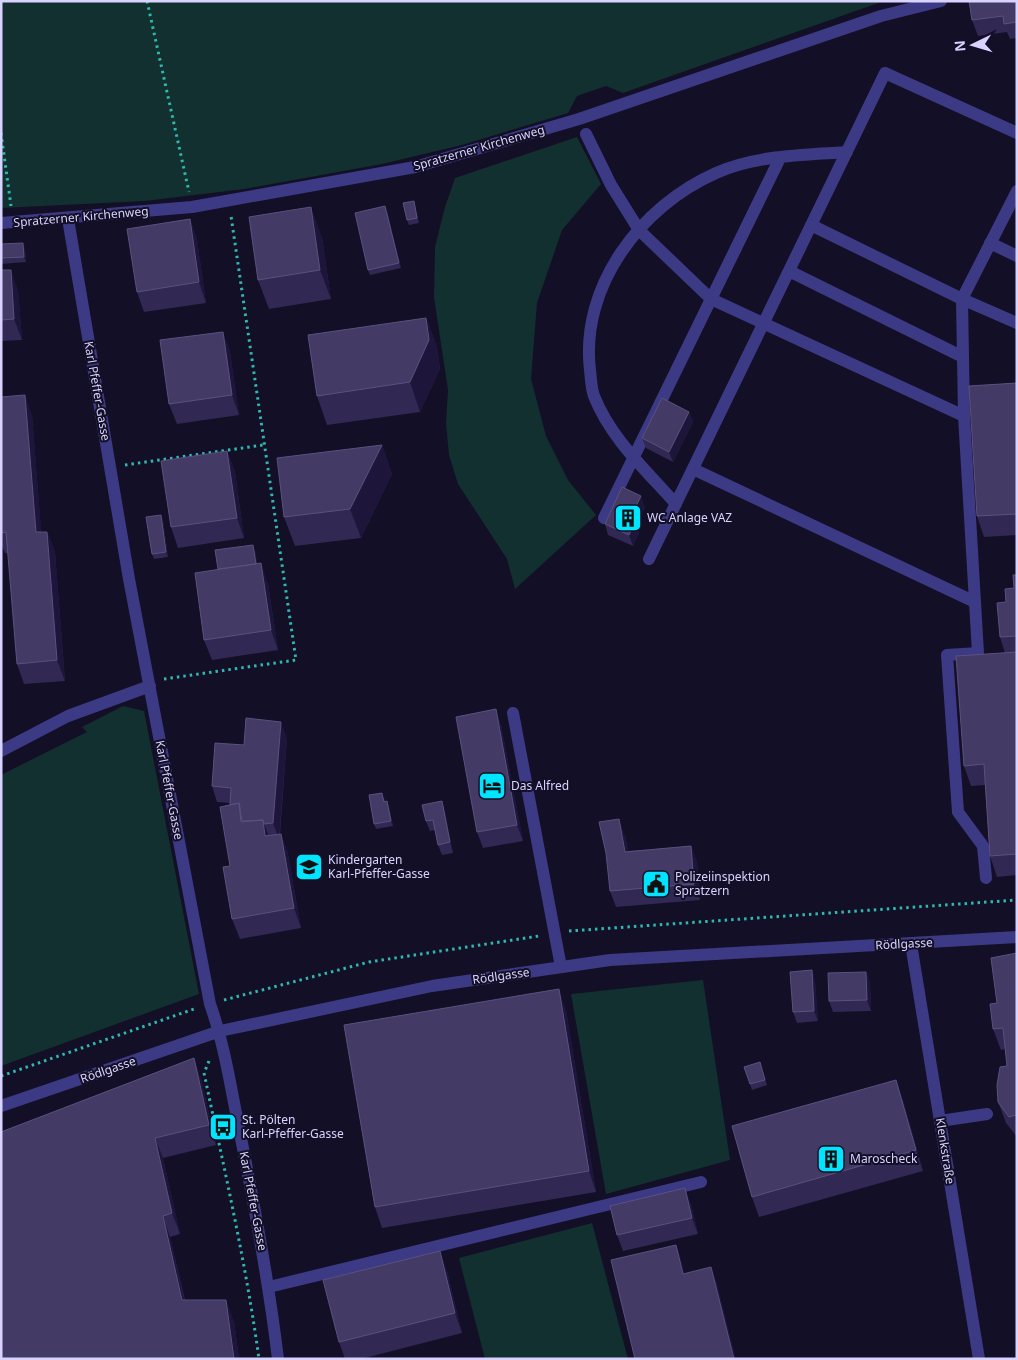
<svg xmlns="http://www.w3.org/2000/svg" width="1018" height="1360" font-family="'Noto Sans',sans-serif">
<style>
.green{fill:#12302f}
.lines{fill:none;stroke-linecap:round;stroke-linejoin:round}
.path{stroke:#2fb8b0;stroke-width:3;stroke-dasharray:2.5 4;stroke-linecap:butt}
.minor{stroke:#3d3a85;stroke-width:12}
.wall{fill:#312854}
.shaded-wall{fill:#1d163a}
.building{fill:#433a66;stroke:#5a527e}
.labels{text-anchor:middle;stroke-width:4;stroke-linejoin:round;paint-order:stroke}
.street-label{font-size:12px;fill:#d9d4ff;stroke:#130f26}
.poi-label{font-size:12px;fill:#d9d4ff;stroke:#130f26;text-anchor:start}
</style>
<rect width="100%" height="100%" fill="#130f26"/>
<path class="green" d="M1,1H884L623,93L606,86L577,96L568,113L462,145L382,164L244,189L145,201L1,208Z
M577,137L601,184L562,230L537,303L531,379L546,436L568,480L596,515L515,589L507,559L458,484L449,455L446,423L448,390L434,297L435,247L445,207L455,178Z
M123,706L144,711L199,994L1,1066V775L87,732L82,727Z
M703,980L730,1160L606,1194L571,994Z
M592,1223L628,1359H485L459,1258Z"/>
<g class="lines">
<path class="path" d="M147,1L189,192
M1,133L11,206
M125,465L263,445
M164,679L296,660L231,216
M569,931L1017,900
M224,1000L369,962L539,936
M209,1061L204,1073C224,1168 246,1263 259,1359
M1,1076L194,1009"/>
<path class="minor" d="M586,134L611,185L639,230L711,299L964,416L962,299L1017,191
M68,219L129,579L210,1004C225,1046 231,1090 240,1133C255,1208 269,1283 278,1359
M1,223L192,207L415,167L579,119L881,16L941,1
M811,225L962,299L1017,323
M990,243L1017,256
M789,271L963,357
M964,416L975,602
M693,469L975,602L978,653L947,655L958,812L983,846L986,878
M676,504C646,470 611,439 594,396C591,388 591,378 590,370C580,286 641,206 716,173C756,155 805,155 847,152
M604,518L780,158
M649,559L885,73L1017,133
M513,713L561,967
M1,751L68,716L150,686
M911,944L979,1359
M1,1106L220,1031L432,986L610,960L1017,937
M940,1121L987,1114
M269,1287L701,1182"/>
</g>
<path class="wall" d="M1017,1V38L1010,39L1007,32L978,36L972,20Z
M414,201L419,223L409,225L407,220Z
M387,211L401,268L370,275L368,270Z
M190,219L197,240L206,303L144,312L137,292Z
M322,237L331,299L269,309L258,280Z
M1,244L25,248L26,262L1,264Z
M1,270L18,290L22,340L1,341Z
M426,318L437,347L440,369L420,412L327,425L317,396Z
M223,332L230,352L239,415L177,424L169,404Z
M1017,383V535L984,537L977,516Z
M1,397L32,415L41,532H47L55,552L65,681L24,684L17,664L8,553H5L1,544Z
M689,412L693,422L673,462L646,448L642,438Z
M382,445L392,474L361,538L295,546L284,517Z
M227,451L235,472L244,538L178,548L171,527Z
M645,507L636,524L639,533L633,546L608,535L605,524Z
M161,515L163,520L168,557L154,559L152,554Z
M255,550L257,564L268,584L278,650L212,660L204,640Z
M1017,575V875L997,877L990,856L985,785L971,786L964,766L1005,653L1000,637L1006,602L1014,588Z
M501,725L523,841L483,848L477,832Z
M287,738L280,834H281L288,854L301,928L240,939L232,919L230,866V803L217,802L212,786L244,745Z
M384,798L385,802L387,801L389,807L393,826L376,829L374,824Z
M442,801L445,812L453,853L442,855L438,845L435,830L430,831L426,821Z
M625,835L628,851L691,846L697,862L700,900L616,907L610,891Z
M1017,953V1137L1006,1123L998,1102L1007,1066L1005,1049L1001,1050L993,1029L997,1003Z
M812,970L815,981L818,1021L797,1023L793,1012Z
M866,972L870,983L871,1011L833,1012L829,1001Z
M566,1010L596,1192L382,1228L375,1207Z
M760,1062L767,1085L752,1090L744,1067Z
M201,1079L216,1145L163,1158L180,1234L170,1237L185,1300L234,1321L239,1359L1,1132Z
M903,1100L923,1171L759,1217L752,1197Z
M691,1204L698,1234L623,1251L617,1235Z
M447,1271L462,1333L361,1359H345L339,1342Z"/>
<path class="shaded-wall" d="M385,206L387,211L401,268L399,263Z
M311,207L322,237L331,299L320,270Z
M190,219L197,240L206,303L199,282Z
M23,243L25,248L26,262L24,257Z
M11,270L18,290L22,340L14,319Z
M426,318L437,347L440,369L420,412L410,382Z
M223,332L230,352L239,415L232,395Z
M25,395L32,415L43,553L36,532Z
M689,412L693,422L673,462L669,452Z
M382,445L392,474L361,538L350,509Z
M227,451L235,472L244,538L237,518Z
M641,496L645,507L636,524L639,533L633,546L629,535L630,519Z
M161,515L163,520L168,557L166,552Z
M47,532L55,552L65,681L57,660Z
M253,545L255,550L258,572L256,567Z
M261,563L268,584L278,650L271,630Z
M496,709L501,725L523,841L517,825Z
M281,722L287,738L279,839L273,823Z
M387,801L389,807L393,826L391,821Z
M442,801L445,812L453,853L450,842Z
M619,819L625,835L631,867L625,852Z
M263,820L270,840L265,836Z
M281,834L288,854L301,928L294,908Z
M691,846L697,862L700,900L694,884Z
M812,970L815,981L818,1021L814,1011Z
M866,972L870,983L871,1011L867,1000Z
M559,989L566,1010L596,1192L589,1171Z
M194,1058L201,1079L216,1145L209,1125Z
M896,1080L903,1100L923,1171L916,1150Z
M155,1138L163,1158L180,1234L172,1213Z
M685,1188L691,1204L698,1234L692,1218Z
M163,1216L170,1237L189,1321L182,1300Z
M676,1245L682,1261L688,1290L683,1274Z
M440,1251L447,1271L462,1333L455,1313Z
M711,1267L717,1283L736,1359H734Z
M226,1300L234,1321L239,1359H234Z"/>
<path class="building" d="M969,1H1017V22L1004,24L1003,16L972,20Z
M414,201L417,218L407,220L403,203Z
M385,206L399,263L368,270L355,213Z
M311,207L320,270L258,280L249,217Z
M190,219L199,282L137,292L127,229Z
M23,243L24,257L1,258V244Z
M1,270H11L14,319L1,320Z
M426,318L429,340L410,382L317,396L308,335Z
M223,332L232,395L169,404L160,340Z
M1017,383V514L977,516L969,386Z
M25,395L36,532H47L57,660L17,664L6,532L1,533V397Z
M662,398L689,412L669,452L642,438Z
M382,445L350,509L284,517L277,458Z
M227,451L237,518L171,527L161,461Z
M622,487L641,496L630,519L635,522L629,535L605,524Z
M161,515L166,552L152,554L146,517Z
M253,545L256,564L218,569L215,550Z
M261,563L271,630L204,640L195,573Z
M1013,575H1017V636L1000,637L997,603L1006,602L1005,589L1014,588Z
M1017,652V854L990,856L984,764L964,766L956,656Z
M496,709L517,825L477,832L456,717Z
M246,718L281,722L273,823L264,824L263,820L242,821L240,808L239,803L230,805L231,788L212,786L215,743L244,745Z
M382,793L384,802L387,801L391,821L374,824L369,795Z
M442,801L450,842L438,845L433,820L426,821L422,805Z
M239,803L241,822L263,820L265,836L281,834L294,908L232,919L223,867L230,866L220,807Z
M619,819L625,852L691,846L694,884L610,891L606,853L599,822Z
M1017,953V1118L1016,1115L1009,1117L998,1102L997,1085L1000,1067L1007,1066L1003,1028L993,1029L990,1004L997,1003L991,958Z
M812,970L814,1011L793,1012L790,972Z
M866,972L867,1000L829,1001L828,973Z
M559,989L589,1171L375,1207L344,1025Z
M194,1058L209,1125L155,1138L172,1213L163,1216L182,1300H226L234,1359H1V1132Z
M760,1062L765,1080L750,1084L744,1067Z
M896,1080L916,1150L752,1197L732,1126Z
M685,1188L692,1218L617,1235L610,1206Z
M676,1245L683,1274L711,1267L734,1359H635L611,1260Z
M440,1251L455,1313L339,1342L323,1280Z"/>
<defs>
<g id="building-square" transform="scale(1.4375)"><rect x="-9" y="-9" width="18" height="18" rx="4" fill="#00e5ff" stroke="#130f26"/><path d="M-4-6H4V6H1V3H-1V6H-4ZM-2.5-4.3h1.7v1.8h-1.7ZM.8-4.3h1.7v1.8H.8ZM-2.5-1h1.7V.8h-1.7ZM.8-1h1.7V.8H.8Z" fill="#111"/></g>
<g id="hotel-square" transform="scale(1.4375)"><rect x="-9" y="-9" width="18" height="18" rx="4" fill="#00e5ff" stroke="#130f26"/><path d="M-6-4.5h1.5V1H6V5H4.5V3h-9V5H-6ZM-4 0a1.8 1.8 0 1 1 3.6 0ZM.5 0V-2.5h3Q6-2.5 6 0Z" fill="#111"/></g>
<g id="school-square" transform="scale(1.4375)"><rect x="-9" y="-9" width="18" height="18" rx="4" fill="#00e5ff" stroke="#130f26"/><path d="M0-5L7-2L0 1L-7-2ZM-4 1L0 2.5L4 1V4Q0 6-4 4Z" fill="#111"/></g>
<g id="civic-square" transform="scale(1.4375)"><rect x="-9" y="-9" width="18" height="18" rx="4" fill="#00e5ff" stroke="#130f26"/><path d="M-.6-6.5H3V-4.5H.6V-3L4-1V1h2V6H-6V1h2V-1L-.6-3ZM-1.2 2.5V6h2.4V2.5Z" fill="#111"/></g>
<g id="bus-square" transform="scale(1.4375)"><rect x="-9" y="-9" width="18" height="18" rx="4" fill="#00e5ff" stroke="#130f26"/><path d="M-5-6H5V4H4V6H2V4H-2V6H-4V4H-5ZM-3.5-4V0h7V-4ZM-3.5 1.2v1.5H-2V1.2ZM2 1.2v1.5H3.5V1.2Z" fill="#111"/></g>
</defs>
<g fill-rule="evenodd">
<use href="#building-square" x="628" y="518"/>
<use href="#hotel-square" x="492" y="786"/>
<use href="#school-square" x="309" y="867"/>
<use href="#civic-square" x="656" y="884"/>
<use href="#bus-square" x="223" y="1127"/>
<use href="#building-square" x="831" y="1159"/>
</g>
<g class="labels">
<g class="street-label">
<text transform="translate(479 148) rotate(-16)" y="4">Spratzerner Kirchenweg</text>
<text transform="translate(81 217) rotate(-5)" y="4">Spratzerner Kirchenweg</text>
<text transform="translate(97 391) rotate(80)" y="4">Karl Pfeffer-Gasse</text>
<text transform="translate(169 790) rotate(79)" y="4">Karl Pfeffer-Gasse</text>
<text transform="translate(904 944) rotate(-3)" y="4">Rödlgasse</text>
<text transform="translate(501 976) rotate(-8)" y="4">Rödlgasse</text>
<text transform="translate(108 1070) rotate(-19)" y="4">Rödlgasse</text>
<text transform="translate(945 1151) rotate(81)" y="4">Klenkstraße</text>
<text transform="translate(253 1201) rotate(79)" y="4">Karl Pfeffer-Gasse</text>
</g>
<g class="poi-label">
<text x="647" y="522">WC Anlage VAZ</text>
<text x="511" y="790">Das Alfred</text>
<text x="328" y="864">Kindergarten<tspan x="328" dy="14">Karl-Pfeffer-Gasse</tspan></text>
<text x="675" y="881">Polizeiinspektion<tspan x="675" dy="14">Spratzern</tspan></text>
<text x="242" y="1124">St. Pölten<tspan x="242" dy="14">Karl-Pfeffer-Gasse</tspan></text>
<text x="850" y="1163">Maroscheck</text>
</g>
</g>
<rect width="1018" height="1360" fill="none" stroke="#d9d4ff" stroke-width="5"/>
<g transform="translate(973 45) rotate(265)" stroke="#130f26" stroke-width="4" paint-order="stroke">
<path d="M0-4L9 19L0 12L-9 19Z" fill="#d9d4ff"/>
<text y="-8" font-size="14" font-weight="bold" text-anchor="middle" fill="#d9d4ff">N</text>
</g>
</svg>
